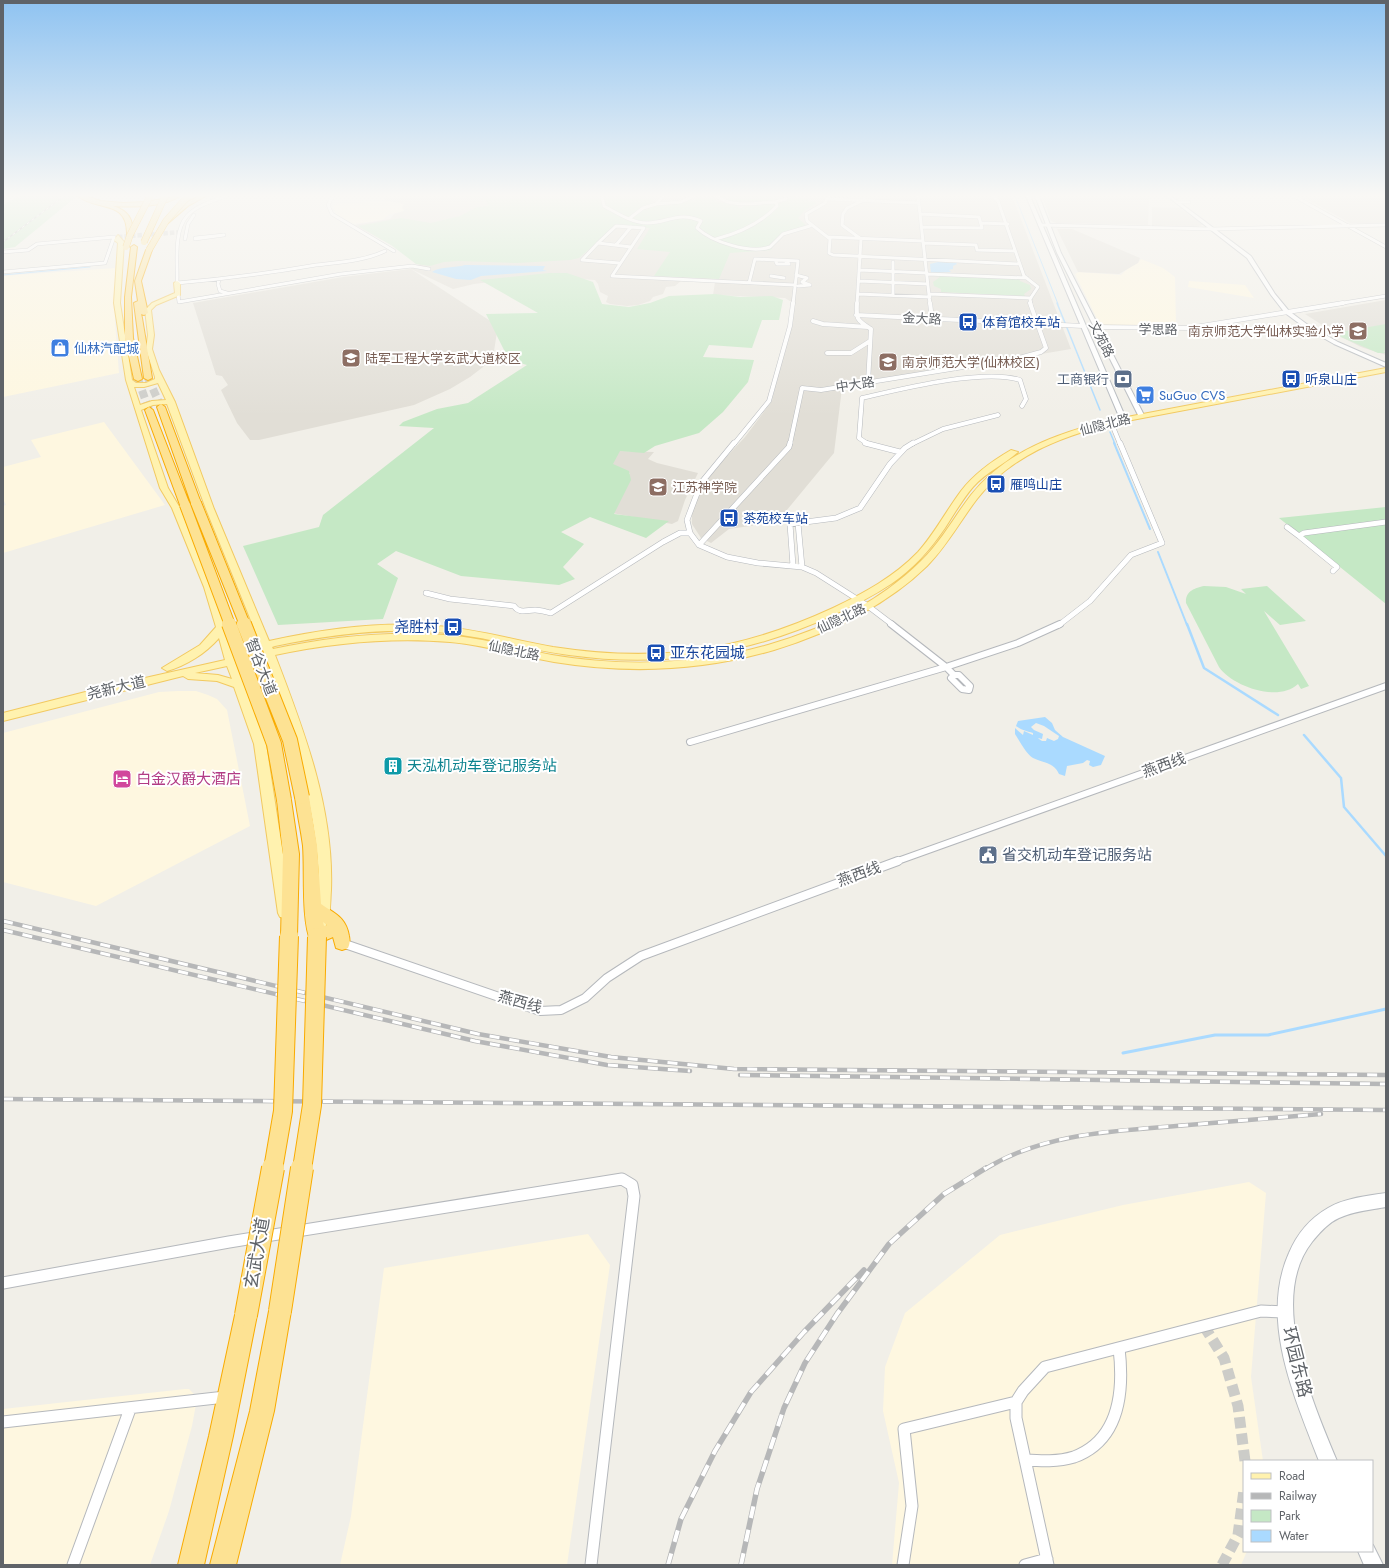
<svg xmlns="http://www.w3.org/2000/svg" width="1389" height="1568" font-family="Jost,'Noto Sans SC',sans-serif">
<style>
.commercial{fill:#fef7e0}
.education{fill:#e1ded6}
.green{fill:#c5e8c5}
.water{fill:#aadaff;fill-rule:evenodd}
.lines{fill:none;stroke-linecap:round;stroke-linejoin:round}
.stream-far4{stroke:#aadaff;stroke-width:1}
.stream-far3{stroke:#aadaff;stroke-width:1.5}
.stream-far2{stroke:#aadaff;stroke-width:2}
.stream-far1{stroke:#aadaff;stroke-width:2.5}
.stream{stroke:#aadaff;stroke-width:3}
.street-tunnel{stroke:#ccccc8;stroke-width:11;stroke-dasharray:11 5.5;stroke-linecap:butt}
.secondary-tunnel{stroke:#ccccc8;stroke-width:4.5;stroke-dasharray:4.5 2;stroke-linecap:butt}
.highway-tunnel{stroke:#ccccc8;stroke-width:8;stroke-dasharray:8 4;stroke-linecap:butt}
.street-far5-casing{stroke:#b5b8bc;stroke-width:4}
.street-far4-casing{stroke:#b5b8bc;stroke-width:5}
.street-far3-casing{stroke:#b5b8bc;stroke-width:6}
.street-far2-casing{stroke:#b5b8bc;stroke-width:8}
.street-far1-casing{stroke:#b5b8bc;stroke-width:10}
.street-casing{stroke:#b5b8bc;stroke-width:13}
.secondary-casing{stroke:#b6babf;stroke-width:2}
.primary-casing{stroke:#f2c960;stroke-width:2}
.highway-casing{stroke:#f9ab00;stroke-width:2}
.street-far5{stroke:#fff;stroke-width:3}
.street-far4{stroke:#fff;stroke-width:4}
.street-far3{stroke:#fff;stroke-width:5}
.street-far2{stroke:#fff;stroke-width:6}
.street-far1{stroke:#fff;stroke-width:8}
.street{stroke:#fff;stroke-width:11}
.secondary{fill:#fff;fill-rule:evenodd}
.primary{fill:#fff2af;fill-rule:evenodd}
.highway{fill:#fde293;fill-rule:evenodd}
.rail-far2-casing{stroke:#b6b7b8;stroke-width:1.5}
.rail-far1-casing{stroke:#b6b7b8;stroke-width:4.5}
.rail-casing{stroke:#b6b7b8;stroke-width:5.5}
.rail-far2{stroke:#fff;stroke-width:1;stroke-dasharray:3;stroke-linecap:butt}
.rail-far1{stroke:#fff;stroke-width:3;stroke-dasharray:10;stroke-linecap:butt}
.rail{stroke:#fff;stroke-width:4;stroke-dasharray:12;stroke-linecap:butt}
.highway-bridge-far4-casing{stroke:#f9ab00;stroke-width:7;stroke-linecap:butt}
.highway-bridge-far3-casing{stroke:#f9ab00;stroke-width:12;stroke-linecap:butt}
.highway-bridge-far2-casing{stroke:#f9ab00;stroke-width:16;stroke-linecap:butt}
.highway-bridge-far1-casing{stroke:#f9ab00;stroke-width:20;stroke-linecap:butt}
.highway-bridge-casing{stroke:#f9ab00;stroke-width:24;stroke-linecap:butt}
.highway-bridge-far4{stroke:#fde293;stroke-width:6}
.highway-bridge-far3{stroke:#fde293;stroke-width:10}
.highway-bridge-far2{stroke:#fde293;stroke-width:14}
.highway-bridge-far1{stroke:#fde293;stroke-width:18}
.highway-bridge{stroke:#fde293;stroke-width:22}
.labels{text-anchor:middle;stroke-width:4;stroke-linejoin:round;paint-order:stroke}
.far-street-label{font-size:13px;fill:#5f6368;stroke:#fff}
.far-transit-label{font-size:13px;fill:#164399;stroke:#fff;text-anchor:start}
.far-education-label{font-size:13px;fill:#785e54;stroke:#fff;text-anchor:start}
.far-shop-label{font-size:13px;fill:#366cbe;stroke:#fff;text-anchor:start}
.far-service-label{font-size:13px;fill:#4e5e75;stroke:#fff;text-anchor:end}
.transit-label{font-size:15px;fill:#164399;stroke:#fff;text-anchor:end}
.street-label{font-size:15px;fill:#5f6368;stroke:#fff}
.culture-label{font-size:15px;fill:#0d838f;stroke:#fff;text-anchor:start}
.hotel-label{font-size:15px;fill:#b23c85;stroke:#fff;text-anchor:start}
.service-label{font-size:15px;fill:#4e5e75;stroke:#fff;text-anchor:start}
.near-street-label{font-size:18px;fill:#5f6368;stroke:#fff}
</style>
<rect width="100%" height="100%" fill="#f1efe8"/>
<path class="commercial" d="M388,201L404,204V211L390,214L382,220L353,224L336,214L333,207L338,204Z
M1141,259L1163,268L1175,277L1176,326L1100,325L1075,274L1079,272L1121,275L1130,266L1138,263Z
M115,268V323L119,373L3,397V276Z
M1189,281L1245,285L1254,298L1188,287Z
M104,422L165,505L3,553V506L6,505L3,499V467L41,457L31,440Z
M178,691H196L208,695L217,699L227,710L250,826L96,906L3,882V733L159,692Z
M1249,1182L1266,1193L1251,1377L1263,1461H1244V1551H1247L1241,1565H892L899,1483L883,1411L885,1367L905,1313L1000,1235L1123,1205Z
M588,1234L610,1265L567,1565H340L351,1516L384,1268Z
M185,1389H189L194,1394L197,1399L192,1426L169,1511L150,1565H3V1409Z"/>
<path class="education" d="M386,196H1012L1071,349L842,388L834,453L777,522L729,529L711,543L701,538L692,524V514L697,498L702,483L745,437L772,401L793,303L785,298L713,295L715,282L681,281L675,286L666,287L663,294L653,297L650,301L638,305L627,306L610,304L606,302L608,296L600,292L598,284L595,280L537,276L474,284L453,289L411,269L498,326L494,351L487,364L470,377L450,389L414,405L259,440H250L237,423L221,390L228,385L222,376L216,375L193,303L343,277L410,269L419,264L421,261L354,225L390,219L394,214L404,211L402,207L404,204L385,200Z
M1042,196H1149L1148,225L1056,223L1051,221Z
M1301,196H1386V223H1350Z
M1152,207L1180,208L1203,225L1196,227L1152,226Z
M1057,229H1072L1140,258L1138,263L1119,274L1078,272Z
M1386,300V355L1361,347L1341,337L1305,314Z
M619,451L654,452L648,459L657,463L698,473L685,500L678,521L672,524L612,513L630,473L607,468Z"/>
<path class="green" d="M19,196H77L15,247L3,249V214L5,212L3,210V205Z
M456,196H656L649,205L669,204L690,199L697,204L694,201L697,197H713L718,202L737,205L739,208H742L743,205L724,201L717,196H796L817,203L804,211L798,218L807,226C787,232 781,230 771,250L730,253L719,279L654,276L670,252L637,249L650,228L615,227L579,258L570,260L517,263L459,261L444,262L430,266L416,264L391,245L358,226L401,218L431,223L460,216L477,207L488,206L486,200Z
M549,273H567L593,282L602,304L629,307L650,303L669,296L715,294L740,297L772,296L783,300L779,320H762L752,348L709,345L703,357L754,360L748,382L723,412L699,433L655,446L644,453L620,451L613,464L629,471L631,480L614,514L669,521L646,538L590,517L561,532L584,544L563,567L575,579L559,585L461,576L396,551L377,564L398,578L383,619L278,625L243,546L319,527L323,515L434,428L399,426L403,422L437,409L468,403L527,365L509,360L486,314L538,313L480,280Z
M939,275L1019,278L1020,281L1030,285L1031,289L1024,294L1025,296L941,292V289L934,286L933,282L940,277Z
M1386,324V350L1383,351L1386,353H1378L1341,337L1339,334L1340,332Z
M1386,507V604L1279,518Z
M1204,586L1226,587L1246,594L1241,589L1267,586L1306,621L1280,625L1264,611L1309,686L1301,689L1298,684C1278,703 1232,686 1219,667L1186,603C1185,591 1195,588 1204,586Z"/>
<path class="water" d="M938,262L956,263L957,264L953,266V269L949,270L951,272L931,273L930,264Z
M465,265L545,266L543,270L547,271L481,276L471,280L456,279L432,272C441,266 455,268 465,265Z
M1045,717L1052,723L1055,730L1063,737L1105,756L1101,765L1093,767L1089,765L1090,761L1087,760L1083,763L1067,766L1065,776L1059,774C1054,762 1043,763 1033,758C1026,754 1019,740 1015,734V728L1023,735L1024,731L1033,735V733C1027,731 1021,730 1016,726L1018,721ZM1036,723L1044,726L1059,736L1058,739L1054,741L1047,738L1046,741H1042L1039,739L1038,738L1042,739L1043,734L1034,730L1031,727Z"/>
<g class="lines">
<path class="stream-far4" d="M1015,196L1058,304
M3,275L90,267"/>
<path class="stream-far3" d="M1057,303L1100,410
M1110,432L1115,444"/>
<path class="stream-far2" d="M1114,443L1150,529
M1158,552L1187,625"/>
<path class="stream-far1" d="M1187,624L1204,668L1278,715
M1304,735L1341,778L1344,807L1386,856"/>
<path class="stream" d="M1123,1053L1215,1035H1268L1386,1009"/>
<path class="street-tunnel" d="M1204,1326L1224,1358L1238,1406L1245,1461
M1222,1565L1238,1535L1244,1490"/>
<path class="secondary-tunnel" d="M118,237L181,232"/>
<path class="highway-tunnel" d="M148,378L161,407
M138,379L149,410"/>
<g class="street-far5-casing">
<path id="street-far5" d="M226,196C213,201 197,205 187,216C173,232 178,263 177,283C224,279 270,273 316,265C339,262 364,261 385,251
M333,196L328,205L332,214L394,251
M602,196L604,206C617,213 632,223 647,223C668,223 678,211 701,221L697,228C712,242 750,254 770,247L783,234L810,226
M829,196L825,203L806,214L807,221L830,239L829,253L833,255L1020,264
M918,196L930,304
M992,196L998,201L1024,276L1038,287L1030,299L1031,304
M1294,196L1386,247
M828,199L919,203
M774,202L786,199L785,196
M1177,202H1189
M656,204L681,202L694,196
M920,214L979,217L982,228L922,227
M630,218L643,208L656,204L663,196
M981,223L1008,224
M1040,225L1212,229L1386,225
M828,237L923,241
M195,238L224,235L195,239
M185,239L188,224L194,215
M716,239C740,233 760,224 777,206L776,202C758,202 732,209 717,196
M598,243L616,226L644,228L612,276L795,285
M923,243L976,245L977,250L1015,251
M616,245L631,227
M3,252L28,250L37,244L114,237L105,263L3,272
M582,260L598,243L631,247
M582,260L619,263
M776,262L777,264H789L786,263
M893,262V295
M859,270L927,273
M927,274L1027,278
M796,275L807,278L802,282L810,285L798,286
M771,276L784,278
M219,279L218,284L220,291L227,293
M859,281L928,284
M749,283L755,259L798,261L793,304
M178,294L179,302L341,274L412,266L429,269
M858,294L930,297
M929,294L1031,298
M857,304L861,239L842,225L843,214L847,208L864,200V196
M1337,304L1386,296"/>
</g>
<g class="street-far4-casing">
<path id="street-far4" d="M857,303C856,320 857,320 871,329L868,382
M930,303L932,318
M856,315L1083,326
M813,321L823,324L868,327
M1096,327L1189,328L1343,303
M827,353H851L870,341
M1111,422L1120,444
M734,444L769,401L790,326L793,303
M790,444L802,388L821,390L1019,358L1041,352L1046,348L1030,303
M868,444L859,438L862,398C901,389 984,368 1020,380L1026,399L1022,406
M912,444L943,429L998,415"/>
</g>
<g class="street-far3-casing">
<path id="street-far3" d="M734,443L701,483L687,520L690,533L699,545L727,557L758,563L802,567L816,573L868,606L893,625
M865,443L900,452
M798,523L802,567
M1287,527L1299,536
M699,545L789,447L790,443
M793,566L790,524L836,518L860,508L890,464L905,448L913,443
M1333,571L1337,567L1299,536L1304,533L1386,522
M426,593L450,599L514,606C519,614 527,610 535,610C540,610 546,612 551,613L663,542L680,533H690
M1059,625L1090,601L1131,555L1162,543L1120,443"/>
</g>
<g class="street-far2-casing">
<path id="street-far2" d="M891,624L946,667L1018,643L1060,624
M954,675H959L970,686L969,690L962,689L951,678Z
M690,742L946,667L954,675
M895,862L1386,686"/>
</g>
<g class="street-far1-casing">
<path id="street-far1" d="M342,943L540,1011L561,1010L585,998L607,978L641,956L898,861"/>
</g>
<g class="street-casing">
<path id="street" d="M3,1283L229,1242L622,1179L632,1185L634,1196L591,1565
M3,1422L225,1397
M1025,1460C1041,1461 1058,1462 1074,1457C1120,1440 1124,1390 1119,1348
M73,1565L130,1409
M903,1565L912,1506L904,1429L1016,1402
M1025,1565L1047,1559
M1048,1565L1016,1418V1402L1023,1391L1045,1367L1261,1311L1285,1312"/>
</g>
<g class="secondary-casing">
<path id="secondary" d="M1026,196H1030L1124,414L1128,419L1127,420H1123L1118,414Z
M1035,196H1039L1061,253L1144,415L1143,416L1138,415L1057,253Z
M1167,196H1171L1251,256L1275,294L1289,311L1308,325L1338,342L1386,363V367L1334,344L1304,327L1285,313L1271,295L1247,258Z
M1386,1193V1207C1370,1210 1354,1211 1339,1218C1328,1223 1319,1233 1312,1242C1267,1299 1313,1403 1337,1461H1319C1295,1398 1259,1320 1289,1253C1297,1234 1309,1219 1328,1208C1345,1198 1366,1196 1386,1193Z
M1372,1544L1373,1545L1383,1565H1364L1358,1551H1372Z"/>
</g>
<g class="primary-casing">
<path id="primary" d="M118,235L124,242L120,303L132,380L136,383H146L155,379V377L146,349L148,335L145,310L152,303L175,293L174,283L177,281L180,283V295L156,305L151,310L154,335L152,349L159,370L175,402L214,509L269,641C324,629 380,621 436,626C476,629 514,640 553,647C657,663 738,652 833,608C864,593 894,577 918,552C935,533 946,511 961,491C974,474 992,461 1011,450L1018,452C1004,465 986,472 973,487C962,500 954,514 945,528C930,550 913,569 891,584C873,596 853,606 833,615C747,655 662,668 569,655C524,649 480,635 435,632C381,628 328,635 275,646L272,647L273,649C333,636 395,630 457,636C489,640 520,649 552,655C623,667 698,665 768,645C823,629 880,602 921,561C941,542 954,517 971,495C1006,451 1058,433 1111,420L1386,368V372L1111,424C1060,437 1010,456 977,499C960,521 947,546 927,566C886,606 829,633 774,650C703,671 627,674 554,662C519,656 485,645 450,642C391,637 332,643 275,655C304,730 334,809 331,890C330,902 331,915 326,926L321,928L316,926L314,922C321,897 319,868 316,843C307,776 289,719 265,657L237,663L266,744L292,913L290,917L285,918L280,917L278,913L254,744L234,687L217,681L188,679L183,676L3,721V713L105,687L225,660L219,638C206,653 186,666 167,671L162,668L200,645L216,627L204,587L172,508L160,488L126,380L114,303L118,243L114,240ZM158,383L166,400L152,401L140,405L134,387H144ZM167,404L206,509L260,643L249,646L248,648L253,651L262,649L263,651L235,658L214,587L180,508L168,488L141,410L153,405ZM227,666L232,679L218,675L195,673Z"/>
</g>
<g class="highway-casing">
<path id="highway" d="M78,196H85L101,201L123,203L145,202L180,196C162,208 133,207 113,206C129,211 133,219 133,235L130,237L127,235C128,199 98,212 78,196Z
M199,196H206L188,206L167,224H163V222L184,204Z
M134,245L137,247L131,297L133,338L142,379L138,381L134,379L125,338V297L131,247Z
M149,248L152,250L141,281L148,313L144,315L141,314L142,318L152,378L148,380L144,378L134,303L138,301L135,281L146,250Z
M161,404L165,407L201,503L199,505L196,506L191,503L157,407Z
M149,407L153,410L190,505L188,507L185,508L180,505L145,410Z
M302,792L307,793L309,797L317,846L321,904C335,914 346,917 349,936C350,941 350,943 348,948L342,950L336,948L333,937L317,944L311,942C301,921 305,871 303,846C301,830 297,813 295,797L297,793ZM323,922L327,925L324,926Z
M284,795L289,796L291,800L299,854L297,936L295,941L289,943L283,941L281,936L283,854L277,800L279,796Z
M280,1300L288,1303L291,1311L274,1411L236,1565H210L250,1411L269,1311L272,1303Z
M246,1304L254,1307L257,1315L233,1436L204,1565H178L209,1436L235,1315L238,1307Z"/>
</g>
<use href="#street-far5" class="street-far5"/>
<use href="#street-far4" class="street-far4"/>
<use href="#street-far3" class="street-far3"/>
<use href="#street-far2" class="street-far2"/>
<use href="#street-far1" class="street-far1"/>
<use href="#street" class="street"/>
<use href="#secondary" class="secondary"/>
<use href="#primary" class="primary"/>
<use href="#highway" class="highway"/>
<g class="rail-far2-casing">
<path id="rail-far2" d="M3,242L64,196"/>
</g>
<g class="rail-far1-casing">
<path id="rail-far1" d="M3,921L478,1034L611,1057L734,1069L1386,1075
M3,930L475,1041L607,1065L690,1071
M740,1075L1386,1084
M3,1099L1386,1110
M985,1169C1042,1134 1111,1131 1176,1126C1224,1122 1273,1118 1321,1114"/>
</g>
<g class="rail-casing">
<path id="rail" d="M668,1565L681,1519L715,1451L751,1392L804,1332L864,1270
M741,1565L757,1489L784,1408L805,1363L837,1314L889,1244L944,1194L986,1168"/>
</g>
<use href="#rail-far2" class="rail-far2"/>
<use href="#rail-far1" class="rail-far1"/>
<use href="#rail" class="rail"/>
<g class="highway-bridge-far4-casing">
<path id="highway-bridge-far4" d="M144,242L165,196
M126,247L130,235L150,196
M149,250L166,221L188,196"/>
</g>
<g class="highway-bridge-far3-casing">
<path id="highway-bridge-far3" d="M196,503L245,625
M185,505L230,625"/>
</g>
<g class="highway-bridge-far2-casing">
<path id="highway-bridge-far2" d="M229,624L274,744L284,800
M244,624L290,740L302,797"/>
</g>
<g class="highway-bridge-far1-casing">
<path id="highway-bridge-far1" d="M273,1169L283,1111L289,936
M302,1169L312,1105L317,937"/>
</g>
<g class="highway-bridge-casing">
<path id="highway-bridge" d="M280,1311L302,1168
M246,1315L273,1168"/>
</g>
<use href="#highway-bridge-far4" class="highway-bridge-far4"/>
<use href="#highway-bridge-far3" class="highway-bridge-far3"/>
<use href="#highway-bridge-far2" class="highway-bridge-far2"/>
<use href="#highway-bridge-far1" class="highway-bridge-far1"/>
<use href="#highway-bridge" class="highway-bridge"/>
</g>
<linearGradient id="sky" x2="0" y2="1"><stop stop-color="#8fc3f1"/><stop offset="0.47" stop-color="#f9f8f5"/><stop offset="1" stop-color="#f9f8f5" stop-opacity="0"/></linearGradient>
<rect width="1389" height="416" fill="url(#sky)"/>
<defs>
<g id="bus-square" transform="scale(1)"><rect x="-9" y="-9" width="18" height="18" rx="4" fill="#1a4fb4" stroke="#fff"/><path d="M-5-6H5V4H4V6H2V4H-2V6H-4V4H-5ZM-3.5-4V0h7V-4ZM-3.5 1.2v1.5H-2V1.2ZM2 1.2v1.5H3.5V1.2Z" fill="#fff"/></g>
<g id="school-square" transform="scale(1)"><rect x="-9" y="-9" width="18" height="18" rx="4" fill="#8d6e63" stroke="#fff"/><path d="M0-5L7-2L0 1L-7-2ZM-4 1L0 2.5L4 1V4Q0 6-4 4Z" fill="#fff"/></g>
<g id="shop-square" transform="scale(1)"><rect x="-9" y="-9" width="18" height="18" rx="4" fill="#3f7fe0" stroke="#fff"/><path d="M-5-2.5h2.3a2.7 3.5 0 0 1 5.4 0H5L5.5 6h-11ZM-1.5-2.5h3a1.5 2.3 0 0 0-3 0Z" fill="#fff"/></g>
<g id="university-square" transform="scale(1)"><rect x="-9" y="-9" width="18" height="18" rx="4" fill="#8d6e63" stroke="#fff"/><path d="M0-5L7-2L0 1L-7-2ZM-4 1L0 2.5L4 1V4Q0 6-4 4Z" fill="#fff"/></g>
<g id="bank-square" transform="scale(1)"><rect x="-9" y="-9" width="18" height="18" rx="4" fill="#5c6f8a" stroke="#fff"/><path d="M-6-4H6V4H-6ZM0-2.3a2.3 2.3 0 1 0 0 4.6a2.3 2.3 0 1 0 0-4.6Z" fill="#fff"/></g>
<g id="supermarket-square" transform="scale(1)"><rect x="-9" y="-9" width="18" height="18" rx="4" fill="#3f7fe0" stroke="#fff"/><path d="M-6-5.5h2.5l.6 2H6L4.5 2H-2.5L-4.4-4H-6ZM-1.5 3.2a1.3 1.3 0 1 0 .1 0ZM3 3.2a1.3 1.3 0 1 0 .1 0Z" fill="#fff"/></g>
<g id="building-square" transform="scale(1)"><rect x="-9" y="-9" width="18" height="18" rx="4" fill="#0f9aa8" stroke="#fff"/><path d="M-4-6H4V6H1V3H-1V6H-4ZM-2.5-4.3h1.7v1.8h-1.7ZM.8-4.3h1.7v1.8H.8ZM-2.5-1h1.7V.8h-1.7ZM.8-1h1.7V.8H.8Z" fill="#fff"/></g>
<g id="hotel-square" transform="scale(1)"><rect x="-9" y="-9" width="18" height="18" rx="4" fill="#d1479c" stroke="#fff"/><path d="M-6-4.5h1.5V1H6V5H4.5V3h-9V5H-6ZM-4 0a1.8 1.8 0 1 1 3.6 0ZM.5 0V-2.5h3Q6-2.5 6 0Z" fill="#fff"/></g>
<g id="civic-square" transform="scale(1)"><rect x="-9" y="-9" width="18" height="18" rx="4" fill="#5c6f8a" stroke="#fff"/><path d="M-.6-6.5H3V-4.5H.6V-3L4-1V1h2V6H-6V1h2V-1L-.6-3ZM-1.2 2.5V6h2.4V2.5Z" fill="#fff"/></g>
</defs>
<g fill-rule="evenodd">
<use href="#bus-square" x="968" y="322"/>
<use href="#school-square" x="1358" y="331"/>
<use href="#shop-square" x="60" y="348"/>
<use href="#university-square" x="351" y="358"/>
<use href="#university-square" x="888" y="362"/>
<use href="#bank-square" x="1123" y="379"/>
<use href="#bus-square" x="1291" y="379"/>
<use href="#supermarket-square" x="1145" y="395"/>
<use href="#bus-square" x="996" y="484"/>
<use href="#university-square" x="658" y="487"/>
<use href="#bus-square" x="729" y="518"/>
<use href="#bus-square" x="453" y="627"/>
<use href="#bus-square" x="656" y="653"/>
<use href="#building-square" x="393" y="766"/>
<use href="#hotel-square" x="122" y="779"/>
<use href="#civic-square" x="988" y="855"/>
</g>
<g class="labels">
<g class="far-street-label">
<text transform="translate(922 318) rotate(3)" y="5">金大路</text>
<text x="1158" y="334">学思路</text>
<text transform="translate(1102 339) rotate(63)" y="5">文苑路</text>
<text transform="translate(855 384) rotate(-9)" y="5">中大路</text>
<text transform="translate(1105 424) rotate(-14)" y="5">仙隐北路</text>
<text transform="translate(841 618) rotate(-25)" y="5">仙隐北路</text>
<text transform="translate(514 650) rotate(12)" y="5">仙隐北路</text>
</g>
<g class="far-transit-label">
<text x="982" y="327">体育馆校车站</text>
<text x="1305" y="384">听泉山庄</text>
<text x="1010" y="489">雁鸣山庄</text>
<text x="743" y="523">茶苑校车站</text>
</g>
<g class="far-education-label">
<text x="1344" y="336" text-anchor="end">南京师范大学仙林实验小学</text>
<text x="365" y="363">陆军工程大学玄武大道校区</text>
<text x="902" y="367">南京师范大学(仙林校区)</text>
<text x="672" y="492">江苏神学院</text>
</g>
<g class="far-shop-label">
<text x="74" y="353">仙林汽配城</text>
<text x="1159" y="400">SuGuo CVS</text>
</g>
<g class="far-service-label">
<text x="1109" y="384">工商银行</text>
</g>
<g class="transit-label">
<text x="439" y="632">尧胜村</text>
<text x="670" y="658" text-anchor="start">亚东花园城</text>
</g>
<g class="street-label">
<text transform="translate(261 667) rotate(69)" y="5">智谷大道</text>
<text transform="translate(116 688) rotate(-13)" y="5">尧新大道</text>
<text transform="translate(1164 765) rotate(-20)" y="5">燕西线</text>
<text transform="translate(859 874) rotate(-20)" y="5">燕西线</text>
<text transform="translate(520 1002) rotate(16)" y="5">燕西线</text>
</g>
<g class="culture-label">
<text x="407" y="771">天泓机动车登记服务站</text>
</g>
<g class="hotel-label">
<text x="136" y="784">白金汉爵大酒店</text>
</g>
<g class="service-label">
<text x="1002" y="860">省交机动车登记服务站</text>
</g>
<g class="near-street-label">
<text transform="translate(257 1253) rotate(-80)" y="6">玄武大道</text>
<text transform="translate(1297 1362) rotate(76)" y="6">环园东路</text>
</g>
</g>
<rect width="1389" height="1568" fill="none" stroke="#5f6368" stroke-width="8"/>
<rect x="1243" y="1460" width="130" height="92" fill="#ffffff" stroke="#bfc1c3"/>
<rect x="1251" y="1473" width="20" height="6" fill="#fff2af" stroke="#bfc1c3"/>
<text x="1279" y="1480" font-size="12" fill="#5f6368">Road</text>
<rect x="1251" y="1493" width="20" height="6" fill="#b6b7b8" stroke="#bfc1c3"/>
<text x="1279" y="1500" font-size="12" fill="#5f6368">Railway</text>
<rect x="1251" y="1510" width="20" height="12" fill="#c5e8c5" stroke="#bfc1c3"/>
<text x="1279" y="1520" font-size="12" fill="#5f6368">Park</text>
<rect x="1251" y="1530" width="20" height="12" fill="#aadaff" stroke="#bfc1c3"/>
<text x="1279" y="1540" font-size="12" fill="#5f6368">Water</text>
</svg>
